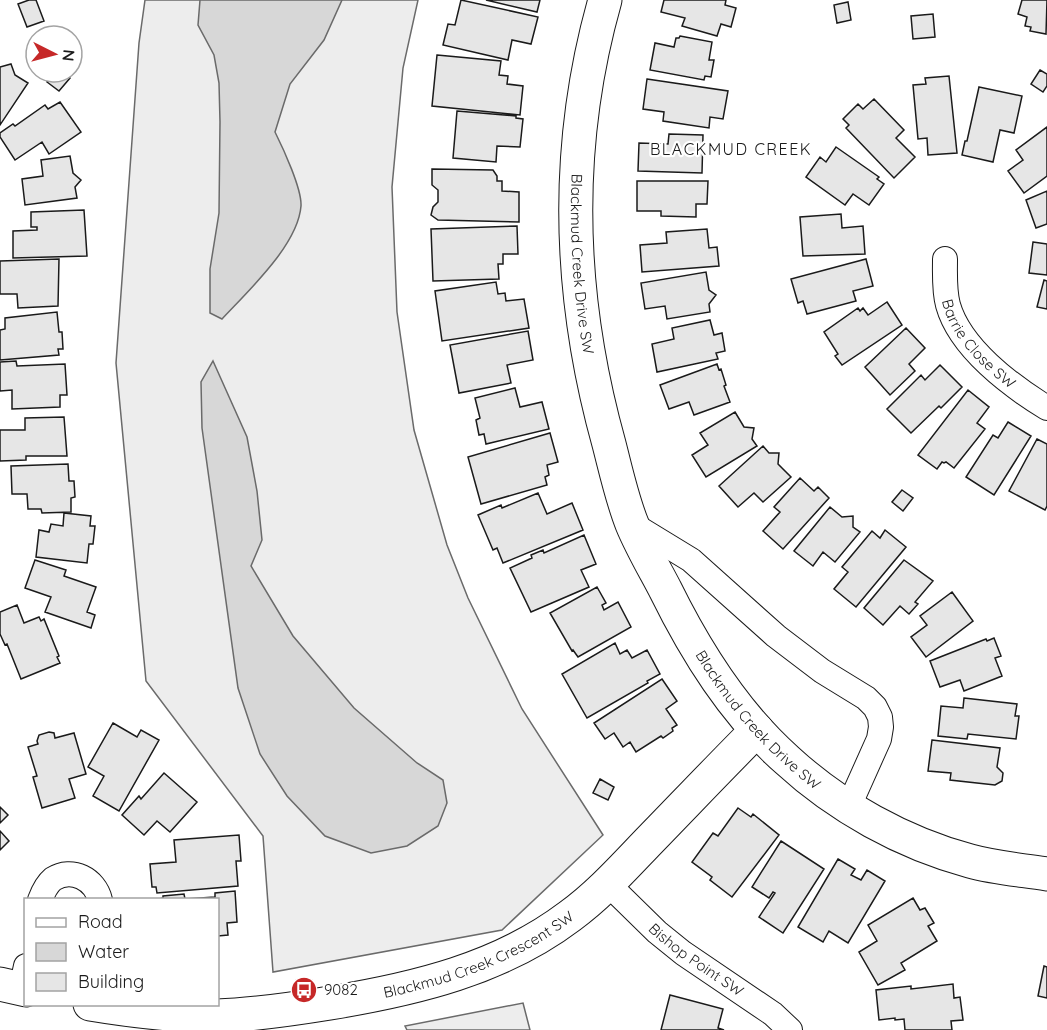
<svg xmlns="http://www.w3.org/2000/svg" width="1047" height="1030" font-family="Quicksand,sans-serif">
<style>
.built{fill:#ededed;stroke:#6a6a6a;stroke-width:1.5}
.water{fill:#d7d7d7;stroke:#6a6a6a;stroke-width:1.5}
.building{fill:#e6e6e6;stroke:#1a1a1a;stroke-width:1.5}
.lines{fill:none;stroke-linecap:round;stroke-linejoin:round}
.street-casing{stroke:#1a1a1a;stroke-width:26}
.secondary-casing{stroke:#1a1a1a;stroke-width:35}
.street{stroke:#fff;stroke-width:24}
.secondary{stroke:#fff;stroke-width:33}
.labels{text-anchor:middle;stroke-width:4.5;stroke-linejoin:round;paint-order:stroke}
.street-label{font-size:15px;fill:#1a1a1a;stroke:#fff}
.poi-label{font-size:15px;fill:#1a1a1a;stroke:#fff;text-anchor:start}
.neighbourhood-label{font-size:16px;letter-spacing:1.5px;fill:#1a1a1a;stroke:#fff}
</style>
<rect width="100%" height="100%" fill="#fff"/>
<path class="built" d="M145,0H418L403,68L392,187L397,312L414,430L447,545L468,598L522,709L603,835L502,930L273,972L263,836L146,681L116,363L139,43Z
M523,1003L530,1030H407L405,1026Z"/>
<path class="water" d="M200,0H342L324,40L290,84L275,132C283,148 302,189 301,206C298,245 248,291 222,319L210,313V269L219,213L220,122L219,83L214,55L198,25Z
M213,361L247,437L257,491L262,540L251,566L293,636L354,708L417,763L443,780L447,803L438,826L407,846L371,853L325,836L287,796L260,754L238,688L202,428L201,382Z"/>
<path class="building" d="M29,0H36L44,21L27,27L18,4Z
M461,0L538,17L531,44L512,40L508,60L443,45L448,24L455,25Z
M486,0H540L537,12Z
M664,0H726L725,5L736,8L731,27L721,24L717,36L682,26L685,18L661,12Z
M1022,0H1047L1046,34L1030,31L1031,27L1025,26L1027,17L1018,14Z
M848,2L851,20L837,23L834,5Z
M933,14L935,37L913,39L911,16Z
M680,36L712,42L709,60H714L711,77L705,76L704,80L650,70L655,43L674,47L676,38H679Z
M437,55L501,61L499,75L508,76L507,84L523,86L520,115L432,106Z
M11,64L15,75L28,83L0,125V67Z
M1040,70L1047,74V86L1043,92L1031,84Z
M56,72H63L70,78L59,91L47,82Z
M949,76L957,153L928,155L927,138L918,139L913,85L926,84L925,78Z
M647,79L728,91L723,119L710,117L709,128L663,121L664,112L643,109Z
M979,87L1022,96L1014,133L1000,130L993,162L962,155L965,141H967Z
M874,99L904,130L896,138L915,157L894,178L846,128L849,125L843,119L858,104L863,109Z
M60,102L81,132L49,154L42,142L15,160L0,137V133L13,124L15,126L45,105L48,109Z
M457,111L516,116V118L523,119L520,147L497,146L496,162L453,158Z
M1047,127V176L1024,193L1008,171L1023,160L1016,150Z
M669,134L703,135L702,173L638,171L639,143L668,144Z
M836,147L879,177L877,179L884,184L869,205L853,194L845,205L806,177L820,157L826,162Z
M70,156L73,173L81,180L75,187L77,198L25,205L22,179L43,176L41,160Z
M432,169L493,170L497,176V181H502V191L519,192V222L438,220L431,215L433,207L438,202V190L432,185Z
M637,181H708L707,204H696V217L661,216V211H637Z
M1047,191V224L1036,228L1026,200Z
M84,210L87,256L13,258V231L37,230V227H31V212Z
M841,214L842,228L863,226L865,254L803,256L800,217Z
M517,226L518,254H503V264H498L499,279L433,281L431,229Z
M707,229L709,248L717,247L719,266L642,272L640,245L667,243L666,232Z
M1033,242L1047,244V275L1029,273Z
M59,259L58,306L18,308L17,294H0V261Z
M866,259L873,286L853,291L856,301L807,314L803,301L798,303L791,279Z
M706,272L709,290L716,295L709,304L710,312L667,319L665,306L645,309L641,283Z
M1044,280L1047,281V309L1037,307Z
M496,282L498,294L505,293L506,301L524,299L529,328L442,341L435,291Z
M887,302L902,325L842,365L835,356L838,354L824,332L858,308L860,311L863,308L868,315Z
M57,312L59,332H62L63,349H58L59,355L0,360V330L5,329V318Z
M710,320L714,335L722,333L725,351L716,353L718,359L657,372L652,344L674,339L672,328Z
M906,328L925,348L909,364L915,371L890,395L865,367Z
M528,331L533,360L507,365L511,383L459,393L450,345Z
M16,361L17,366L65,364L67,395H60V407L12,409V390L0,391V362Z
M717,364L719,370L721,369L726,385L724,386L730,402L694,415L689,402L669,409L660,385Z
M940,365L962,387L941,408L939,406L911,433L887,409L921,375L925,380Z
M515,388L520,407L542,402L549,429L486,444L484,434L479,435L476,420L480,418L475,398Z
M968,390L989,407L977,423L985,429L954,468L946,462L944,463L942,462L937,469L918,455Z
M735,412L744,427L754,428L752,439L757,446L706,477L692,455L708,445L700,433Z
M64,417L67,456H26V460L0,461V430H25V418Z
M1008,422L1031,436L994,495L966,477L993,435L998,438Z
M550,433L558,462L547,465L549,475L545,477L547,485L481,504L468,457Z
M1037,439L1047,444V506L1045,510L1009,491Z
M763,446L769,453H779L778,464L791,477L763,502L754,493L738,507L719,486Z
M68,464L69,481H74L75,497L71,498V512L42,513L41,509H28L27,494H12L11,466Z
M800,478L814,491L818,487L829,498L783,549L763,531L780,512L774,507Z
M902,490L913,498L903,511L892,502Z
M538,493L547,514L572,503L583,530L503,563L497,548L493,550L478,515L501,505L502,508Z
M830,507L842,517L853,516V527L860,532L835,562L823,552L813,566L794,551Z
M64,513L91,516L90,526H95L93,544H89L87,563L36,557L39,530L49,532L51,524L63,526Z
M885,530L906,547L856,607L834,589L848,572L842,567L872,531L880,538Z
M584,535L596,564L581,570L589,587L531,612L510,568L532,558L531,555L543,550L544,553Z
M35,560L66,570L64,576L96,587L87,612L95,615L91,628L45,612L51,597L25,588Z
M904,560L933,581L915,602L918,604L909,614L900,606L883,625L864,608Z
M597,587L606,603L602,605L604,610L618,602L631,627L578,657L573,650L572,651L550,613Z
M952,592L973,621L926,657L911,637L927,625L920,616Z
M17,605L24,623L39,617L41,621L44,619L59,656L57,657L60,663L21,679L7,644L5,645L0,634V612Z
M994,638L1001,656L995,658L1002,676L964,691L960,680L940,687L930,661L986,639L987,641Z
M615,643L620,654L627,650L632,658L647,650L660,674L647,681L648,683L587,718L562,674Z
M662,679L677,701L666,709L677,725L672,728L673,731L663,738L661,736L636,752L630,742L623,747L614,733L605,739L594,723Z
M964,698L1017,704L1015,716H1019L1016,739L968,734L967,739L938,736L941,706L963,708Z
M113,723L137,737L141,730L159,740L119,811L93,796L104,776L88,767Z
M49,732L54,733L55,738L74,733L86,774L69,779L75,798L42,808L33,777L37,776L28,747L38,744L37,741L39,735Z
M932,740L1000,748L997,767L1003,773L1002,781L995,785L950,780L951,773L928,771Z
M164,773L197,802L170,832L157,821L144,835L122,815L139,796L141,799Z
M600,779L614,787L608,800L593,793Z
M0,807L8,815L0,823Z
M738,808L751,817L753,814L779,835L732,897L710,880L712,877L692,862L713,833L718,836Z
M0,831L9,841L0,850Z
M239,835L241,861H236L238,886L157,893L156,887H152L150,864L176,862L174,840Z
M781,841L824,869L783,933L759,917L775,893L773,892L769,898L752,887Z
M838,859L855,869L851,875L861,880L867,870L885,881L848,943L829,931L823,942L798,927Z
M235,891L237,922L227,923L228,935L218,936V900H155L163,898V896L184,894L185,899L215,897V893Z
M913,898L920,910L925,908L934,923L928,926L937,941L901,963L905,970L878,985L859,952L877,941L868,925Z
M1044,966L1047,967V998L1038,996Z
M953,984L954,998L960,997L963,1020L951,1021L952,1030H905L904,1019L895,1020V1018L879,1020L876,990L911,986V989Z
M670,995L723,1009L718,1028L724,1030H661Z"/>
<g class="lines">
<g class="street-casing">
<g id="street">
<path id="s1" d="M945,259C945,274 944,291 948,305C960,348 1011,386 1047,408"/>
<path d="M632,524L691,560L776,636L822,671L866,698L875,707L880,717L881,727L879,739L849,806"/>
<path id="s2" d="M607,883L657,932L683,953L773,1014L790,1030"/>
<path d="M40,900C43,892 47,884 53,879C72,867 95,879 100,900"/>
<path d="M21,989L26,966"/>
</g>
</g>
<g class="secondary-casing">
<g id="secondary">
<path id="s3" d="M605,0C563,148 568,297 609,444C616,471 622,499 632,524C641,546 654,568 665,589C696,652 734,713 787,760C838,807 903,843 970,861C995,868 1022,870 1047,874"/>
<path d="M0,984L26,990"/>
<path id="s4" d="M90,1004C132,1011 174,1016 217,1016C254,1015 293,1009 330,1003C415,989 500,969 570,916C599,895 624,867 649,841C685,804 720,767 757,730"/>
</g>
</g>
<use href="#street" class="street"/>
<use href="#secondary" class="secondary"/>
</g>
<defs>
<g id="bus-disc" transform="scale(1.35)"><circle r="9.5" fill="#c62828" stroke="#fff"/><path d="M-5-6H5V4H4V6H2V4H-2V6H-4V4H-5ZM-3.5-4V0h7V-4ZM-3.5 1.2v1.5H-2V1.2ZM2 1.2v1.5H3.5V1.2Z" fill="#fff"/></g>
</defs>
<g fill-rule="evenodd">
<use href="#bus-disc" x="304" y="990"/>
</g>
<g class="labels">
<g class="street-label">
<text dy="5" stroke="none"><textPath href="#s3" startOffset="267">Blackmud Creek Drive SW</textPath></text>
<text dy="5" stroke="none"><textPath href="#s1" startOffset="96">Barrie Close SW</textPath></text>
<text dy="5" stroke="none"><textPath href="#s3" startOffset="768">Blackmud Creek Drive SW</textPath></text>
<text dy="5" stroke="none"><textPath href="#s4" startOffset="399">Blackmud Creek Crescent SW</textPath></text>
<text dy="5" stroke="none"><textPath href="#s2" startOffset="118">Bishop Point SW</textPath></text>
</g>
<g class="poi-label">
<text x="324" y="995">9082</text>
</g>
<g class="neighbourhood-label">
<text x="731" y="155">BLACKMUD CREEK</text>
</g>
</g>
<rect x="24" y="898" width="195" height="108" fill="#ffffff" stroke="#a3a3a3" stroke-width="1.5"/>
<rect x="36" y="918" width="30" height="9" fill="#ffffff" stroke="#a3a3a3" stroke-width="1.5"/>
<text x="78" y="928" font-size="18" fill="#1a1a1a">Road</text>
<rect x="36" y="943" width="30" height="18" fill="#d7d7d7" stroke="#a3a3a3" stroke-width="1.5"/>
<text x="78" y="958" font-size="18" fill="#1a1a1a">Water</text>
<rect x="36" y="973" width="30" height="18" fill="#e6e6e6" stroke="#a3a3a3" stroke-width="1.5"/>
<text x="78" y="988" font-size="18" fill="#1a1a1a">Building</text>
<g transform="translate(54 54) rotate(96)"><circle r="28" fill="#ffffff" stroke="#a3a3a3" stroke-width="1.5"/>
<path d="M0-4.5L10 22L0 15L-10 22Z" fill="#c62828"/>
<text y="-9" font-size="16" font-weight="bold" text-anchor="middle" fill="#1a1a1a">N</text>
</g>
</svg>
